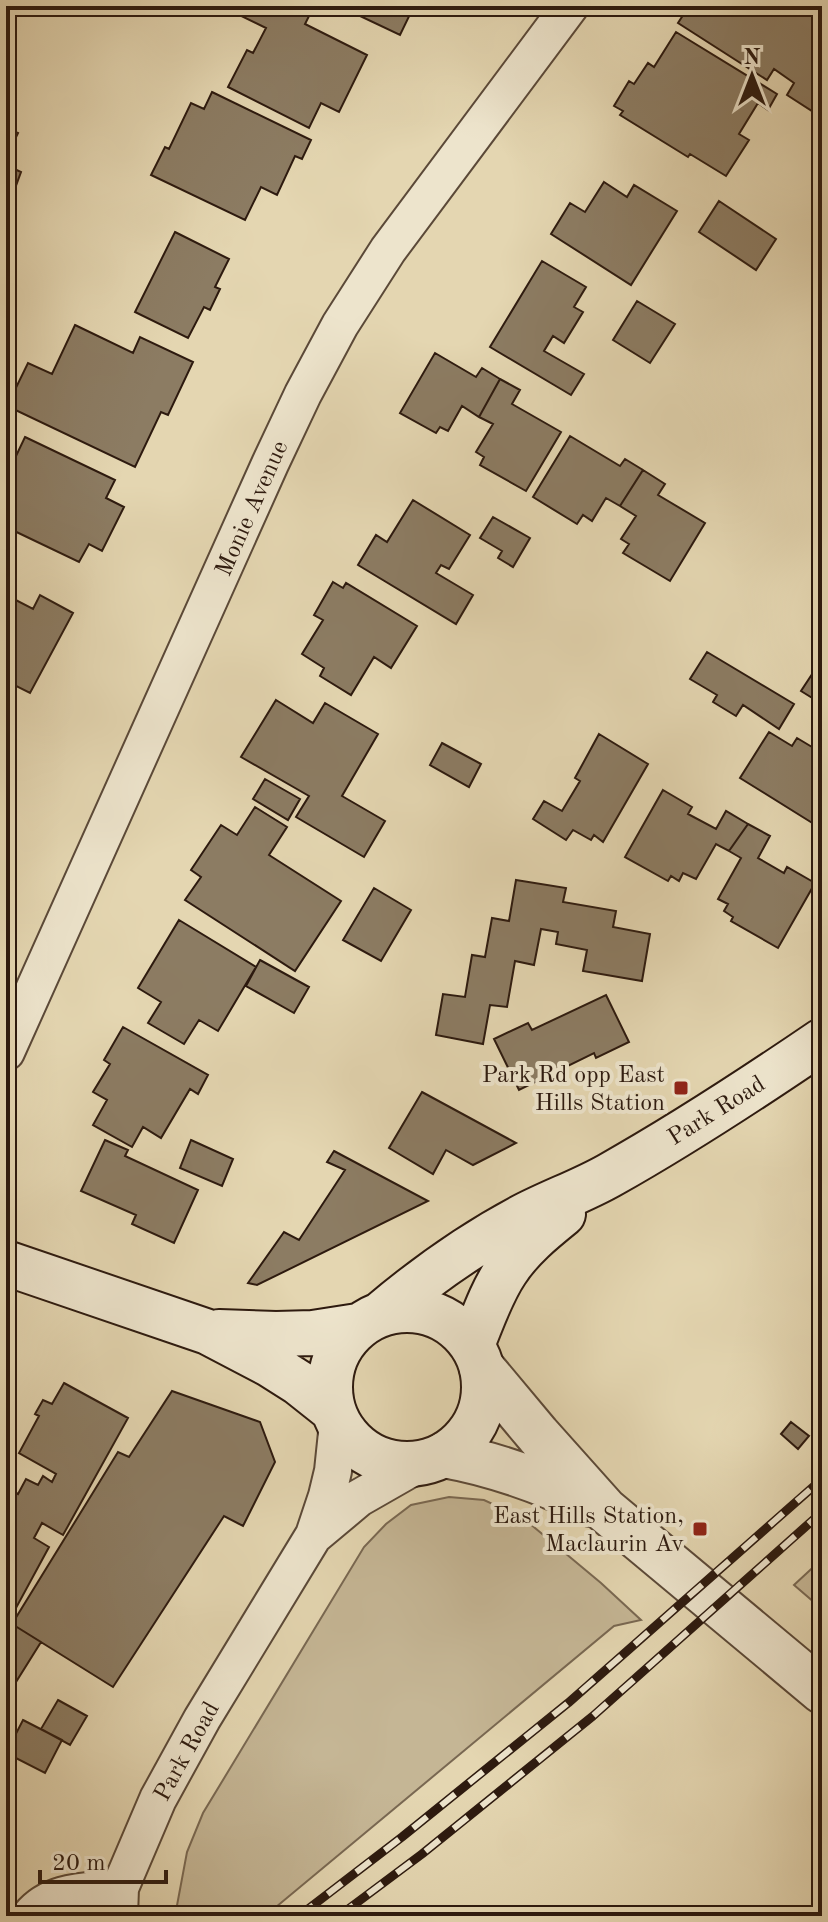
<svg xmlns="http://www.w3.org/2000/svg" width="828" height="1922" font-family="'Old Standard TT',serif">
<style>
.green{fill:#c5b695;stroke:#796852;stroke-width:2}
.building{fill:#8c7c63;stroke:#2d1a0f;stroke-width:2}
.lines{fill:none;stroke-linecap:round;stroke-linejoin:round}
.minor-casing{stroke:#5b4938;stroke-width:40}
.tertiary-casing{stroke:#5b4938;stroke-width:48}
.secondary-casing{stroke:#2d1a0f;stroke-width:48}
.minor{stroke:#ede4cc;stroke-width:36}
.tertiary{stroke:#ede4cc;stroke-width:44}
.secondary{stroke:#ede4cc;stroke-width:44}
.rail-casing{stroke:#2d1a0f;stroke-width:9}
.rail{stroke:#ede4cc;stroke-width:6;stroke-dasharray:18;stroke-linecap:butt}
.poi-dot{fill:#8f2418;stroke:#ede4cc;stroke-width:3}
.labels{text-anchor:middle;stroke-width:8;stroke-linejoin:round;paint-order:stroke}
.street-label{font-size:24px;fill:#2d1a0f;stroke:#ede4cc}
.poi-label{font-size:24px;fill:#2d1a0f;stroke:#ede4cc;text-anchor:end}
</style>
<rect width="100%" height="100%" fill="#e4d6b1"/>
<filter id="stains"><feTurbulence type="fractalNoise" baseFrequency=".0025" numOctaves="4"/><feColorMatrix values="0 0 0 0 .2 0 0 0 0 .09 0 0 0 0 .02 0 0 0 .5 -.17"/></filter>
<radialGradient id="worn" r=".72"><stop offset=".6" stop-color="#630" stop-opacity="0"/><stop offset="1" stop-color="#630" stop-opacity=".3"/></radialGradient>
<path class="green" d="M449,1497L484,1500L523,1518L601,1583L641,1620L614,1626L270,1912L264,1916H175L187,1852L203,1813L364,1547L386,1524L411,1505Z
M822,1559V1609L794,1585Z"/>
<path class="building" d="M233,6H314L305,24L367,55L339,112L321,103L309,128L228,87L247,50L253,53L266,28L231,11Z
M339,6H414L400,35Z
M689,6H822V95L812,111L787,95L794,83L774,69L767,80L678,23Z
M676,32L777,94L768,110L758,103L739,134L749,140L726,176L690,154L688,157L620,115L623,111L614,106L629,81L634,84L648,63L654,67Z
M212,92L311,140L302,159L295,156L277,195L261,187L245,220L151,175L165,147L169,149L191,103L204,109Z
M6,128L18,133L6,158Z
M6,165L21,172L6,213Z
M604,182L627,197L634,185L677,211L631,285L551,234L570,203L585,212Z
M719,201L776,239L756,270L699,232Z
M175,232L229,259L215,287L220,289L210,310L204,307L188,338L135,312Z
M542,261L586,287L574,307L583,312L564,343L553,336L544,351L584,374L571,395L490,347Z
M637,301L675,324L650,363L613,340Z
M75,325L133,353L140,337L193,362L168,415L161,412L135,467L7,406L28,363L52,374Z
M435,353L476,377L482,368L500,379L479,417L462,406L448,431L440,427L436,433L400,413Z
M500,379L520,390L512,404L561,432L526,491L480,465L484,457L476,452L493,424L479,417Z
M570,436L620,466L625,459L643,470L620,506L606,498L592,521L583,515L577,524L533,497Z
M25,437L115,480L106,498L124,507L102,551L89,544L79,562L6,527V477Z
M643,470L665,484L658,495L705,523L670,581L623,553L629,544L621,539L636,516L620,506Z
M413,500L470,535L449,569L441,565L436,573L473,595L456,624L358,565L376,535L387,542Z
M493,517L530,538L513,567L498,558L502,551L480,538Z
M333,582L343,588L346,583L417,626L391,668L374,657L351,695L320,676L324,668L302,654L323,620L314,615Z
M6,595L33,609L40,595L73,613L30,693L6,681Z
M707,652L794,704L779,729L743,705L736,716L713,702L717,695L690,679Z
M822,659V704L801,691Z
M276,700L313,723L325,703L378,734L342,796L385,821L364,857L296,817L309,796L241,757Z
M769,732L792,746L797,738L822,753V829L740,778Z
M599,734L648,764L603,842L594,835L591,840L573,830L566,840L533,819L544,801L562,811L580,781L575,778Z
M442,743L481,764L469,787L430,765Z
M265,779L300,799L288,820L253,799Z
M663,790L692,807L688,814L716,829L726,811L748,824L729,851L716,844L696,879L683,873L679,881L671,876L668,881L625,857Z
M255,807L287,827L269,855L341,901L295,971L185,900L201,877L191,870L221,825L237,835Z
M748,824L770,836L758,858L784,873L787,867L815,883L778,948L731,921L733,917L724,911L728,904L718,899L741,858L729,851Z
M516,880L566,888L563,902L616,911L613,927L650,934L642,981L583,971L587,950L556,944L558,932L541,929L534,965L515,961L507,1007L490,1005L483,1044L436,1035L443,994L465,997L472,955L485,957L492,918L509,921Z
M374,888L411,910L381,961L343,940Z
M179,920L256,967L218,1031L199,1020L184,1044L148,1023L161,1002L138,988Z
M260,960L309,987L294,1013L246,986Z
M606,995L629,1042L596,1058L594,1053L519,1090L494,1039L528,1023L532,1030Z
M123,1027L208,1075L198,1094L190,1089L161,1138L143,1127L132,1147L93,1125L107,1100L93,1092L110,1064L104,1060Z
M422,1092L516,1143L473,1165L446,1150L433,1174L389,1148Z
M105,1140L128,1150L125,1156L198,1190L174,1243L132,1224L136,1215L81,1191Z
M191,1140L233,1159L222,1186L180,1168Z
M334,1151L428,1201L257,1285L248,1283L284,1232L299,1240L345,1170L327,1162Z
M64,1383L128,1418L63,1535L42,1523L34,1538L49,1547L16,1608L7,1603L6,1606V1487L18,1494L26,1479L38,1485L43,1476L52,1482L56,1474L19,1453L39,1416L35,1414L43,1400L52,1404Z
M172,1391L260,1422L275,1462L243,1526L224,1516L113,1687L12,1624L118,1452L129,1457Z
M791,1422L809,1436L798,1449L781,1434Z
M12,1624L41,1642L6,1698V1633Z
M58,1700L87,1716L70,1745L41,1729Z
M23,1720L62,1740L45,1773L6,1753Z"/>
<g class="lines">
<g class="minor-casing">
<path id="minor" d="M6,1052L270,464L303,394L340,325L388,250L570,6
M316,1534L359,1498L422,1462
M30,1916C52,1889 88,1892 120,1888
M119,1916L120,1888L158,1799L202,1719L314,1535L327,1496L333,1471L338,1423"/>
</g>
<g class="tertiary-casing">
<path id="tertiary" d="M482,1368L538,1435L605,1510L822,1691
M444,1455C496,1464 544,1482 591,1504"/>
</g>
<g class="secondary-casing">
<path id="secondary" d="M6,1263L208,1332L269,1364L299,1383L333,1410
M330 1387a77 77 0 1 1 154 0a77 77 0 1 1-154 0Z
M381,1314C425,1277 471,1244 522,1217C550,1202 582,1191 610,1175C683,1134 753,1088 822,1041
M219,1332L276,1334L313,1333L358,1326
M472,1345C482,1321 491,1293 506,1271C521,1248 542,1231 563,1214"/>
</g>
<use href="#minor" class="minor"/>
<use href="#tertiary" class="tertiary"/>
<use href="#secondary" class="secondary"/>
<g class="rail-casing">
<path id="rail" d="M299,1916L402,1837L568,1703L822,1479
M339,1916L422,1854L593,1716L822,1512"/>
</g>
<use href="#rail" class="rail"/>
</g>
<g class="poi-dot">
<rect x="673" y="1080" width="16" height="16" rx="4"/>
<rect x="692" y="1521" width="16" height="16" rx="4"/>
</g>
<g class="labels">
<g class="street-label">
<text transform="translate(251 508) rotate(-66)" y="8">Monie Avenue</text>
<text transform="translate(716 1110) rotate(-32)" y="8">Park Road</text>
<text transform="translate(186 1751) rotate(-61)" y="8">Park Road</text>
</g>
<g class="poi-label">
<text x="665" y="1082">Park Rd opp East<tspan x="665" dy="28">Hills Station</tspan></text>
<text x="684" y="1523">East Hills Station,<tspan x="684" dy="28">Maclaurin Av</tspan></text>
</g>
</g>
<rect width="828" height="1922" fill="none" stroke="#e4d6b1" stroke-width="32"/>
<rect x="8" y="8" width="812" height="1906" fill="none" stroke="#2d1a0f" stroke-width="4"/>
<rect x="16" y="16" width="796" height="1890" fill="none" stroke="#2d1a0f" stroke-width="2"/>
<g transform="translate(752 76)" stroke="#ede4cc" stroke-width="6" paint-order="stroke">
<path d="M0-6L14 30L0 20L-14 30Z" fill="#2d1a0f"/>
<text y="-12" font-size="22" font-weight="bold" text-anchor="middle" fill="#2d1a0f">N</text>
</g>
<path d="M40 1870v12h126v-12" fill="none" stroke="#2d1a0f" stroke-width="4"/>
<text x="52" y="1870" font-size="24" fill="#2d1a0f" stroke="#ede4cc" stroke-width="6" paint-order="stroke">20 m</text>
<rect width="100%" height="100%" filter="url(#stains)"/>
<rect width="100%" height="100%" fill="url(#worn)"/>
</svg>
